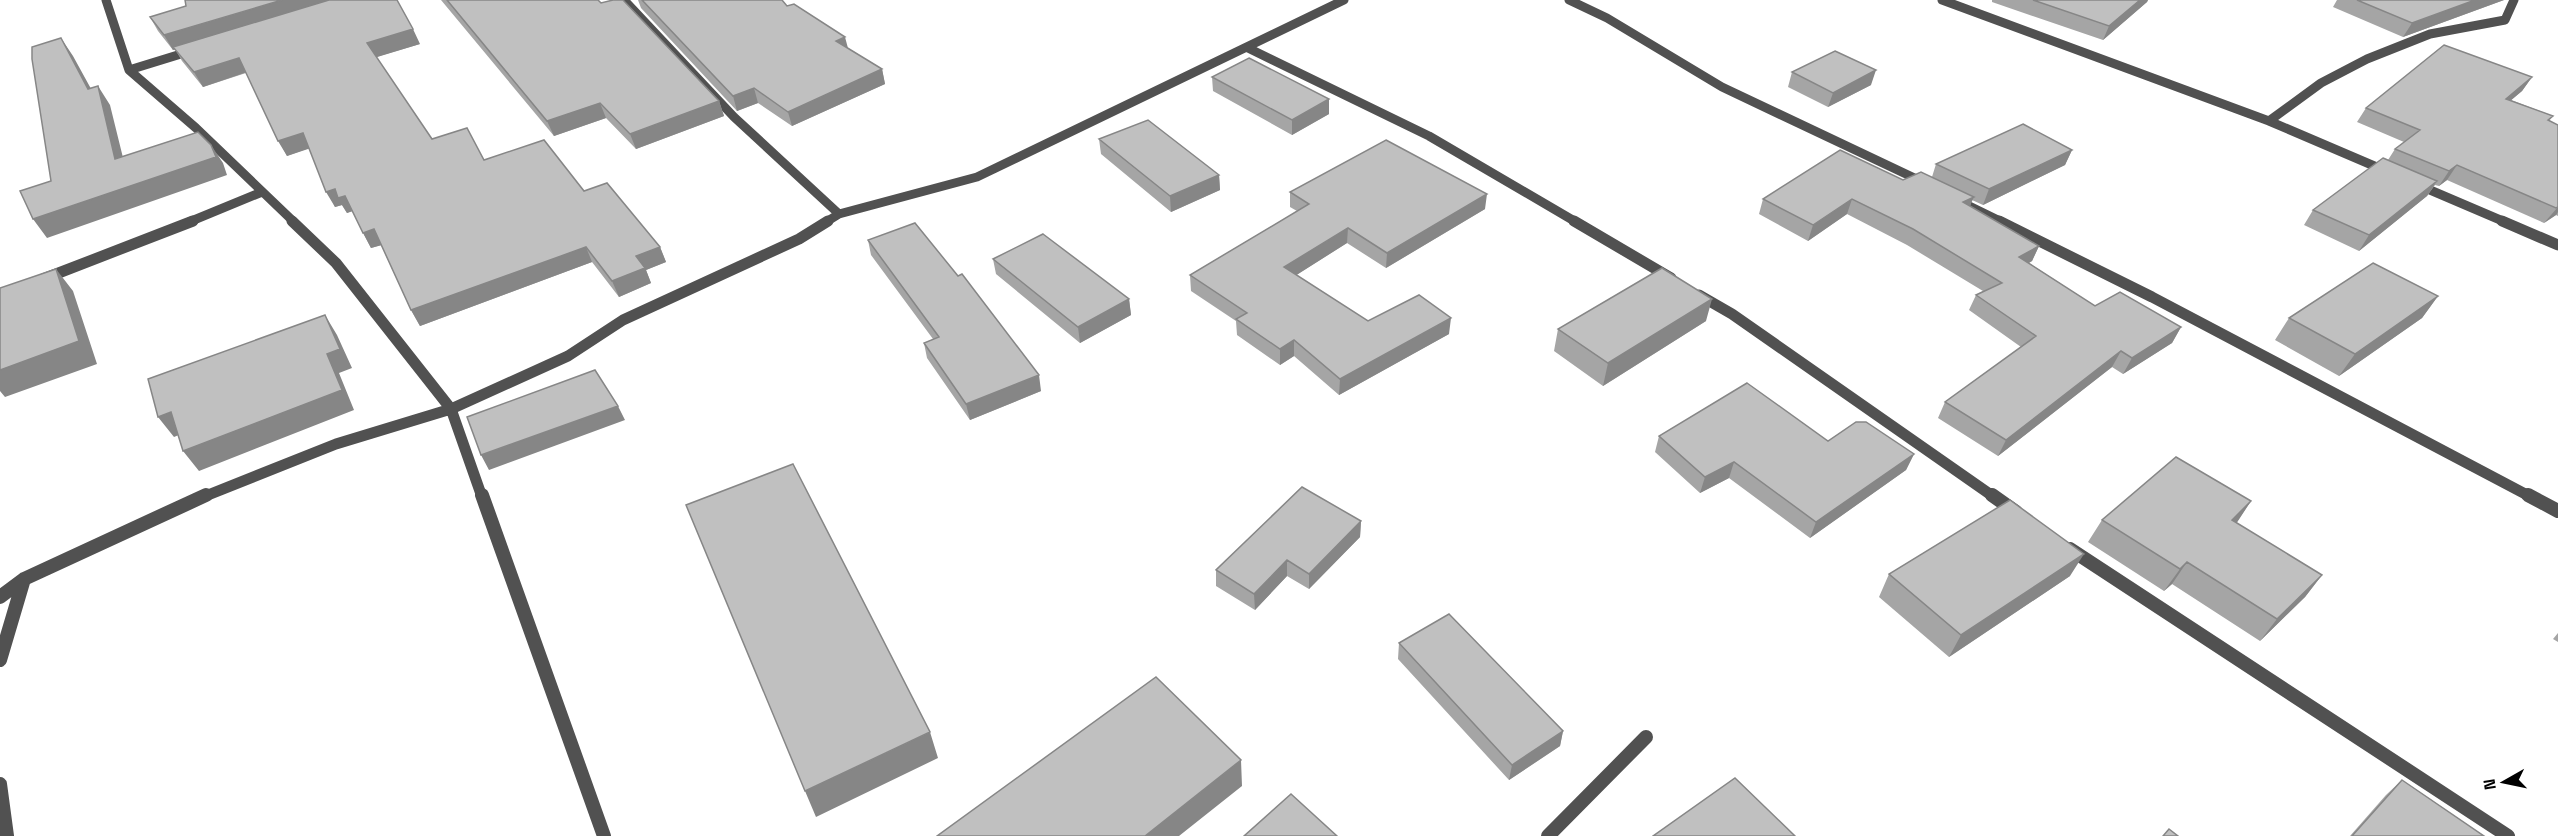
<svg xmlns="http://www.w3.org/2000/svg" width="2558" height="836" font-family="'Space Grotesk',sans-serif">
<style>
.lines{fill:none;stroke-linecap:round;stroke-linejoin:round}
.minor-far2{stroke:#515151;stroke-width:9}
.minor-far1{stroke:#515151;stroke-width:11}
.minor{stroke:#515151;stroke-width:14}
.wall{fill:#a5a5a5}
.shaded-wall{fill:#868686}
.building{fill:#c0c0c0;stroke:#868686;stroke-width:1.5}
</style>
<rect width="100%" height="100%" fill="#fff"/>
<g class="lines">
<path class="minor-far2" d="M106,0L129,70L196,128L294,222
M624,0L734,117L839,214
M1569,0L1607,18L1722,87L1925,183
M1942,0L2269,121L2386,171
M1248,48L1429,136L1576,222
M129,70L194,50
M2269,121L2321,83L2367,59L2430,34L2505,20L2514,0
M2416,184L2505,222
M1959,201L2002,222
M189,222L262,192
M826,222L839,214L977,177L1344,0"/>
<path class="minor-far1" d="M292,221L336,263L451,409L482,497
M1574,221L1671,278
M1999,221L2152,297L2531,497
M2502,221L2558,245
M43,279L193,221
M1699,295L1732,314L1994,497
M203,497L336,444L451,409L568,356L623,320L799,239L828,221"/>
<path class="minor" d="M482,495L604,836
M1992,495L2016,512
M2528,495L2558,511
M2070,549L2508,836
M0,597L24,579L206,495
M0,660L24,579
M0,784L7,836
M1548,836L1646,737"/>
</g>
<path class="wall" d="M441,0H598L719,101L724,116L636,149L606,118L554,136Z
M638,0H782L787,6L848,48L882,69L885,84L792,126L758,103L737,111L641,8Z
M1992,0H2148L2147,2L2103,40L1992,2Z
M2337,0H2504L2403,37L2333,7Z
M150,17L420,44L376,57L432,139L484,160L584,191L660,247L666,262L646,270L651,283L619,297L592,262L420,326L411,310L381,245L371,248L352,211L347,213L342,205L335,207L309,148L287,156L246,73L203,87L182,61L175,49L173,50L158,31Z
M1792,72L1871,85L1828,107L1788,87Z
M1212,77L1329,114L1292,135L1213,91Z
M2532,77L2522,91L2511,100L2553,116L2549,121L2558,125V216L2556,215L2544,223L2447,180L2439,186L2435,185L2427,196L2359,251L2304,225L2313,210L2388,160L2395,149L2404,142L2357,122L2366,108Z
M1099,139L1219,175L1220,190L1171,212L1101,154Z
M2072,150L2065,165L1983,205L1972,200L1970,206L2039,246L2032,261L2029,263L2095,306L2181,327L2172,343L2123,374L2112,367L1998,456L1938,418L1945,402L2021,347L1969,310L1976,295L1983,291L1907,245L1847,214L1808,241L1759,214L1763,199L1932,177L1936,164Z
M1290,192L1485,209L1386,268L1347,243L1296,275L1368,321L1449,334L1339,395L1294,356L1280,365L1237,335L1236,321L1191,291L1190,275L1297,211L1290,207Z
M868,240L1041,391L970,420L927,358L924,343L933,339L871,255Z
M993,259L1129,299L1131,315L1080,343L996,274Z
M2438,296L2422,318L2339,376L2275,340L2289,318Z
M1706,321L1603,386L1554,351L1558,329Z
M1659,436L1828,441L1914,454L1906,470L1810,538L1729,478L1700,493L1655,452Z
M2251,501L2236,523L2322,575L2305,597L2260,641L2172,584L2164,591L2088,542L2102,520Z
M1361,521L1360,537L1309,589L1287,576L1255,610L1216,586V570Z
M1889,574L2070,576L1949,657L1879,597Z
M2558,633V642L2553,639Z
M1399,643L1563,731L1560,746L1509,780L1398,659Z
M2402,780L2484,836H2350L2386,795Z"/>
<path class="shaded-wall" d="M282,0H336L173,50L164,35Z
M2140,0H2148L2147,2L2103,40L2109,26Z
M2475,0H2504L2403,37L2412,23Z
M413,29L420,44L374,58L367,43Z
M845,37L849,52L836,41Z
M61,38L73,56L101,107L88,89Z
M239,58L247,72L203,87L194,72Z
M882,69L885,84L792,126L788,112Z
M1876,70L1871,85L1828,107L1833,93Z
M2532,77L2522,91L2496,113L2506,99Z
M98,86L110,105L128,178L115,159Z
M754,88L758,103L737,111L733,96Z
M1329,99V114L1292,135V120Z
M719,101L724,116L636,149L630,134Z
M600,103L606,118L554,136L547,121Z
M303,133L311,148L287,156L278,141Z
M211,145L223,163L227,175L47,238L33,219Z
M2072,150L2065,165L1983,205L1989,189Z
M2457,165L2447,180L2439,186L2449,171Z
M1219,175L1220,190L1171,212L1170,196Z
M2437,181L2427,196L2359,251L2369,235Z
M335,189L345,196L353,211L347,213L342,205L335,207L326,192Z
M1487,194L1485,209L1386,268L1387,253Z
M1974,197L1967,212L1963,202Z
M1852,199L1847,214L1808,241L1813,225Z
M2558,207V212L2556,215L2544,223Z
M1348,228L1347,243L1284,283V267Z
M374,229L382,245L371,248L363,233Z
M2039,246L2032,261L2012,272L2019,257Z
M586,247L592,262L420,326L411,310Z
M660,247L666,262L646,270L651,283L619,297L612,281L636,256Z
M56,269L73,291L97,364L5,397L0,391V370Z
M2438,296L2422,318L2339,376L2355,354Z
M1129,299L1131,315L1080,343L1078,327Z
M1712,299L1706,321L1603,386L1608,363Z
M325,315L337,335L352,368L339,373L354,410L199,471L183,451L327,354Z
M1451,318L1449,334L1339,395L1340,379Z
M2181,327L2172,343L2123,374L2132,358Z
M1294,340V356L1280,365V349Z
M2121,351L2112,367L1998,456L2006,440Z
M1039,375L1041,391L970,420L966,404Z
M618,406L625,420L489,470L481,455Z
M171,412L186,432L174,437L158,417Z
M1914,454L1906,470L1810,538L1816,522Z
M1734,462L1729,478L1700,493L1705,477Z
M2251,501L2236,524L2232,520Z
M1361,521L1360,537L1309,589V574Z
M2084,554L2070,576L1949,657L1961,635Z
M1287,560V576L1255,610L1254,594Z
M2187,562L2172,584L2164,591L2180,569Z
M2322,575L2305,597L2260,641L2277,619Z
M1563,731L1560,746L1509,780L1512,765Z
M930,732L938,758L816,817L805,791Z
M1241,760L1242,786L1179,836H1145Z"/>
<path class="building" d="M185,0H282L164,35L150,17L186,6Z
M329,0H397L413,29L367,43L432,139L467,128L484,160L544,140L584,191L607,183L660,247L636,256L645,268L612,281L586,247L411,310L374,229L363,233L345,196L338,198L335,189L326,192L303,133L278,141L239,58L194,72L173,47Z
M447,0H598L601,3L613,0H623L719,101L630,134L600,103L547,121Z
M642,0H782L787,6L794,4L845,37L836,41L882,69L788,112L754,88L733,96Z
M2033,0H2140L2109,26Z
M2357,0H2475L2412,23Z
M61,38L88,89L98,86L115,159L198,132L211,145L216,157L33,219L20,191L51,181L32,59V47Z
M2444,45L2532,77L2506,99L2553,116L2548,120L2558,125V207L2556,208L2457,165L2449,171L2395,149L2420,130L2366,108Z
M1835,51L1876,70L1833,93L1792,72Z
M1249,58L1329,99L1292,120L1212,77Z
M1148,120L1219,175L1170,196L1099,139Z
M2023,124L2072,150L1989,189L1936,164Z
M1386,140L1487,194L1387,253L1348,228L1284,267L1368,321L1419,295L1451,318L1340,379L1294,340L1280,349L1236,319L1247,313L1190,275L1309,204L1290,192Z
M1840,150L1903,180L1921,172L1974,197L1963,202L2039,246L2019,257L2095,306L2120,292L2181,327L2132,358L2121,351L2006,440L1945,402L2036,336L1976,295L2002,283L1913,229L1852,199L1813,225L1763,199Z
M2383,158L2437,181L2369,235L2313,210Z
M915,223L958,276L962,274L1039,375L966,404L924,343L939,337L868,240Z
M1043,234L1129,299L1078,327L993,259Z
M2373,263L2438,296L2355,354L2289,318Z
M1662,268L1712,299L1608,363L1558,329Z
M56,269L79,341L0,370V288Z
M325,315L340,349L327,354L342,390L183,451L171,412L158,417L148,379Z
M595,370L618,406L481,455L467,417Z
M1747,383L1828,441L1856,422H1866L1914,454L1816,522L1734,462L1705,477L1659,436Z
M2176,457L2251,501L2232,520L2322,575L2277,619L2187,562L2180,569L2102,520Z
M793,464L930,732L805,791L686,505Z
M1302,487L1361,521L1309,574L1287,560L1254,594L1216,570Z
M2010,500L2084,554L1961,635L1889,574Z
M1449,614L1563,731L1512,765L1399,643Z
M1156,677L1241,760L1145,836H937Z
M1735,778L1795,836H1653Z
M2402,780L2484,836H2352Z
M1291,794L1337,836H1244Z
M2169,829L2178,836H2163Z"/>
<g transform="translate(2504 782) rotate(261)" stroke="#ffffff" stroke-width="4.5" paint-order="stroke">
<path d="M0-4.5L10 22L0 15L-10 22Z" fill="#000000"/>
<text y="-9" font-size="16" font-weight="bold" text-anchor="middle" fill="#000000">N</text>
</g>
</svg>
